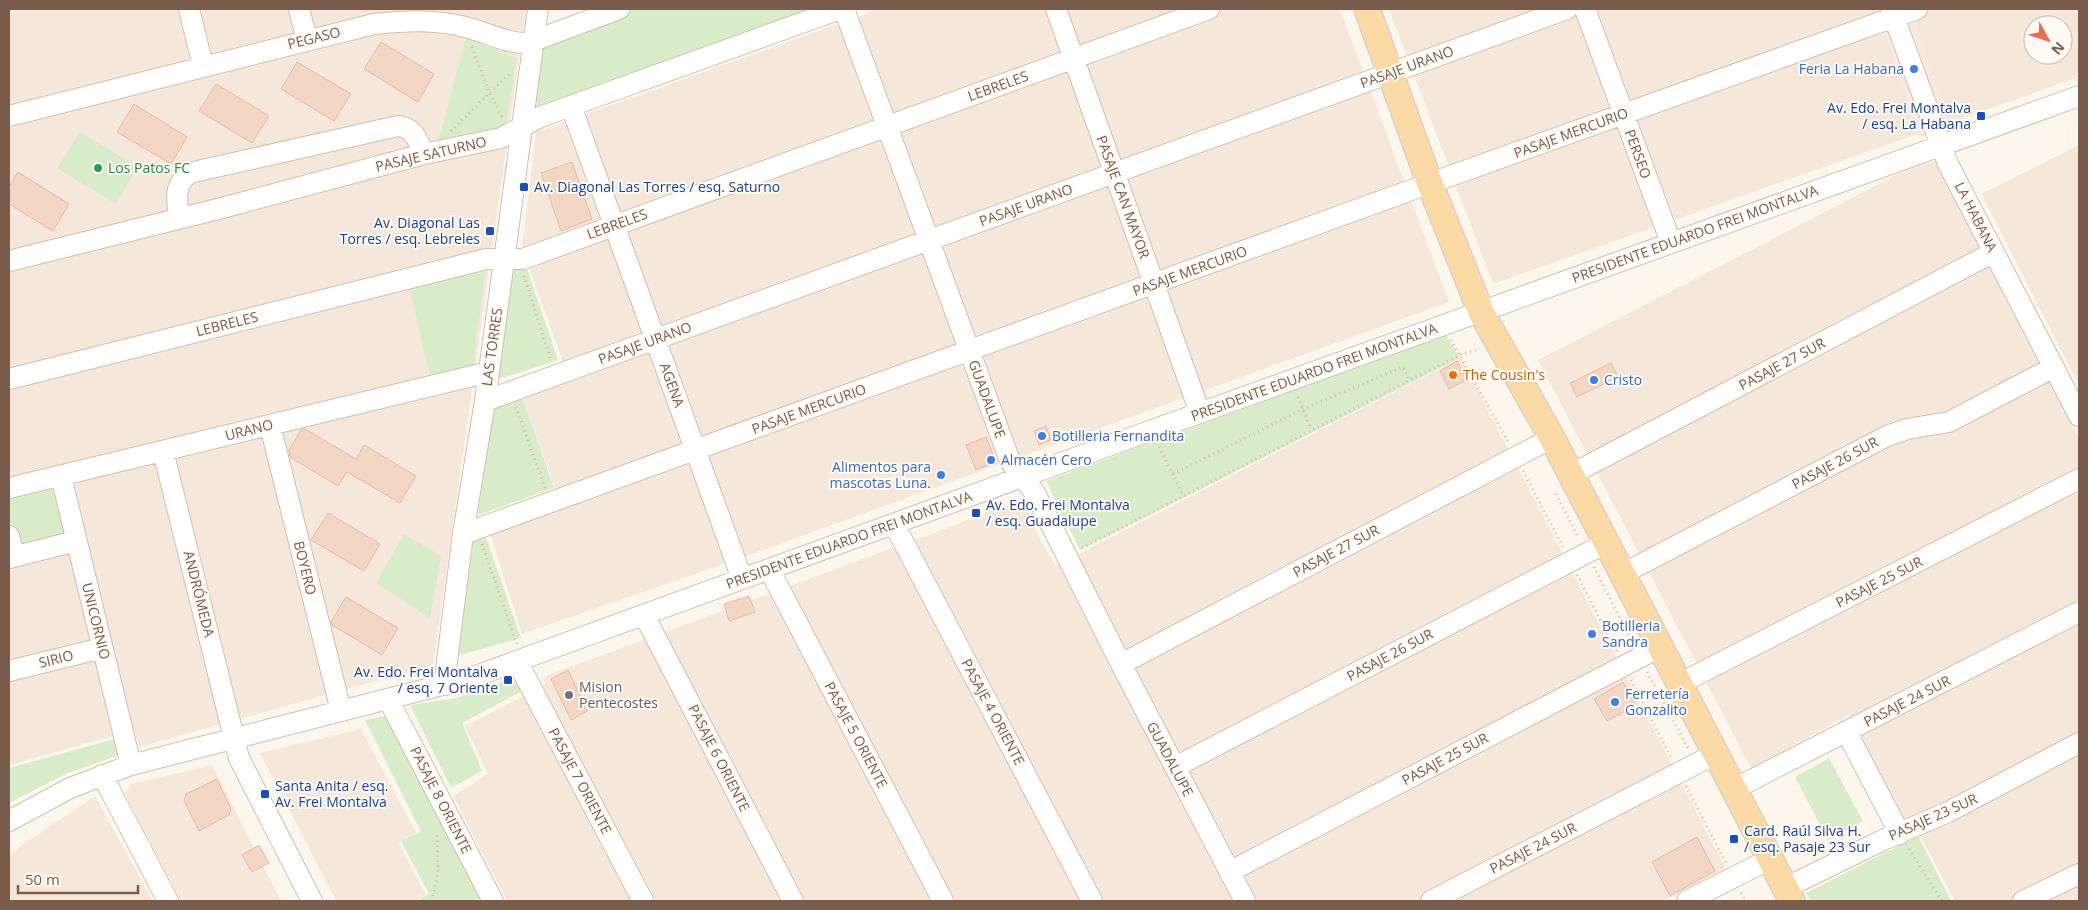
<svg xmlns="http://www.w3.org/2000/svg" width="2088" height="910" font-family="'Open Sans',sans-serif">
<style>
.residential{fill:#f5e8da;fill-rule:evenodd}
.commercial{fill:#fde8e0}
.green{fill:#d8ecc9}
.building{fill:#f3d5c3;stroke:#e6bba3}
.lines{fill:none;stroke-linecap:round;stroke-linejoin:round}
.minor-casing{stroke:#d1beb0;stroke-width:22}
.major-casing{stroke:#dad1cd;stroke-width:28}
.path{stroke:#d9b8a5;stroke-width:3;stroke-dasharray:1 4;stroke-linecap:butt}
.minor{stroke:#fff;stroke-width:20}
.major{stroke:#fbd9a5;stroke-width:25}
.shop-dot{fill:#3f7fe0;stroke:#fffaf3;stroke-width:2}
.transit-dot{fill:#1a4fb4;stroke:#fffaf3;stroke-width:2}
.leisure-dot{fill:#2e9e5b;stroke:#fffaf3;stroke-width:2}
.food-dot{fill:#e8710a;stroke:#fffaf3;stroke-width:2}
.worship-dot{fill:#6b7280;stroke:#fffaf3;stroke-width:2}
.labels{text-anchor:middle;stroke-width:4;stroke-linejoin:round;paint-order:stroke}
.street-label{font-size:14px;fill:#7a5c4d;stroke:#fffaf3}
.shop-label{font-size:14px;fill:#366cbe;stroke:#fffaf3;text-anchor:start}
.transit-label{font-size:14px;fill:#164399;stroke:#fffaf3;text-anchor:start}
.leisure-label{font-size:14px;fill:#27864d;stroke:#fffaf3;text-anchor:start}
.food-label{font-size:14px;fill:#c56008;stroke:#fffaf3;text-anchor:start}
.worship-label{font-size:14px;fill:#5b616d;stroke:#fffaf3;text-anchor:start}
</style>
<rect width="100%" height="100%" fill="#fdf6ec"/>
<path class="residential" d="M9,9H526L433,665L139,747L134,730L9,765Z
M880,9H1340L1449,302L727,563L522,634L490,533L562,508L522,395L568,376L522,248L536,132Z
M1389,9H2079V77L1493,284ZM2033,25H2063V55H2033Z
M2079,145V385L1981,194Z
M1936,161L2079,438V901H1955L1912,820L1904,819L1849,715L1751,768L1538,360L1906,170Z
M1461,358L1726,869L1663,901H507L453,796L488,774L465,726L545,685L543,677L1020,501L1055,566Z
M361,729L417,834L399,844L426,895L415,901H336L260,753Z
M212,765L281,901H181L125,794L131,784Z
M95,796L153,901H9V854Z"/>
<path class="commercial" d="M1877,9H1910L1952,130L1919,137Z"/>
<path class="green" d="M635,9H810L536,107L543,43Z
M466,38L517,58L506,125L437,146Z
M80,132L138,167L116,204L57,168Z
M525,263L558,360L496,380L510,267Z
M486,268L473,367L430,377L409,285Z
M1446,335L1460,358L1080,550L1046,481Z
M521,393L554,488L478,515L493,402Z
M43,485L58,494L68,536L18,549L9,514V495Z
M484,532L521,638L457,656L474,534Z
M404,534L441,556L430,618L376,583Z
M515,677L522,691L462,723L482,771L451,788L410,705L457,698Z
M389,715L484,901H416L429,894L401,841L421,832L365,720Z
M115,739L119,755L68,773L9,803V768Z
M1829,758L1863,821L1828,840L1795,777Z
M1918,836L1951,901H1810L1806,893Z"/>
<path class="building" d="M381,42L434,74L418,102L364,69Z
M297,62L351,94L334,121L281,89Z
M216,84L269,116L252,143L199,111Z
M134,104L187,137L171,164L117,132Z
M572,162L592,219L561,231L541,173Z
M18,172L69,204L53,231L9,204V187Z
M1457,361L1467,380L1449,389L1440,371Z
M1611,363L1618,377L1577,397L1570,383Z
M1046,426L1051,440L1039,445L1034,431Z
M305,429L356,459L364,445L416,476L400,503L347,472L338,486L290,457L289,450L301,430Z
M986,437L996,462L976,470L966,445Z
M328,513L380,544L364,571L311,540Z
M749,596L755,612L729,621L724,604Z
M346,597L398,628L382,655L332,625L331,622Z
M568,670L587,711L571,720L551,679Z
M1623,682L1636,705L1607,721L1594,699Z
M217,779L231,809L229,815L199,831L184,801L186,794Z
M1697,837L1715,871L1670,896L1652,862Z
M259,845L269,863L252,872L242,855Z"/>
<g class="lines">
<g class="minor-casing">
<path id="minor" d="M189,9L203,66
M299,9L307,40
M844,9L1010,461L1035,493L1121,664L1245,901
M1056,9L1200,413
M1585,9L1671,243
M1891,9L1948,164L2079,416
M571,106L742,579
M9,116L374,24C404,21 435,19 465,27C486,32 507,44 528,43L619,9
M179,218C177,197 173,188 189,173L398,126C415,128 417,140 424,154
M9,261L222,208L424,154L501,138L540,117L840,9
M9,379L486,259H523L1209,9
M485,401L1567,9
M270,425L341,711
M163,451L239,758L312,901
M1570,475L1994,252
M61,476L131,765
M9,488L489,372
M894,524L1092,901
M463,534L1414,189L1917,9
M9,536L14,556
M9,558L76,541
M769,569L943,901
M1622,574L1887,436L1907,429L1949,422L2054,367
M644,615L793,901
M517,661L643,901
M1121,664L1552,438
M9,671L102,648
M1679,684L2079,479
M444,685L463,534L485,401L538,9
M388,699L493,901
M1846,731L1900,834
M1175,767L1606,543
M102,775L168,901
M1734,789L2079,612
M9,821L70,788L131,765L473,677L1022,477L2079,96
M1229,872L1660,647
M1785,888L1883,840L1948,812L2079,743
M1431,901L1715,754
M1687,901L1770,859
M2023,901L2079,874"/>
</g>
<g class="major-casing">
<path id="major" d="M1367,9L1430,184L1481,312L1552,438L1792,901"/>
</g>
<path class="path" d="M472,47L489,92L502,117
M451,131L511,72
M524,276L551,360
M1451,340L1509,443
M1298,397L1311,429
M516,407L545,488
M1159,447L1183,495
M1523,471L1563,547
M1173,474L1303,409L1403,367L1410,380
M1556,494L1578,537
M482,544L517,644
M1082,548L1410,380L1460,355L1480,349
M1594,567L1632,642
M1577,575L1617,652
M1647,672L1688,748
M1631,680L1672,759
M1686,786L1726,863
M1909,849L1942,901
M1741,893L1746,901
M432,901L438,872L437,833"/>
<use href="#minor" class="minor"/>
<use href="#major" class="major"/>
</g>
<g class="shop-dot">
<circle cx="1914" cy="69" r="5"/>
<circle cx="1594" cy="380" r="5"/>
<circle cx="1042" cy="436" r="5"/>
<circle cx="991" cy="460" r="5"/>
<circle cx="941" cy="475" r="5"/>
<circle cx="1592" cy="634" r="5"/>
<circle cx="1615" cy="702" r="5"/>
</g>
<g class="transit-dot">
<rect x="1976" y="111" width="10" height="10" rx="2.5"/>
<rect x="519" y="182" width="10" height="10" rx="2.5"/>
<rect x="485" y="226" width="10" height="10" rx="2.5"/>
<rect x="971" y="508" width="10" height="10" rx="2.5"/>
<rect x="503" y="675" width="10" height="10" rx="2.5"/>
<rect x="260" y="789" width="10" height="10" rx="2.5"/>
<rect x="1729" y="834" width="10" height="10" rx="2.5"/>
</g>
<circle class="leisure-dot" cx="98" cy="168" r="5"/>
<circle class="food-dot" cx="1453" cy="375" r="5"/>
<circle class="worship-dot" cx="569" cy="695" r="5"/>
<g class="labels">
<g class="street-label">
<text transform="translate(314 38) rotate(-14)" y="5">PEGASO</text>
<text transform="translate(1407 67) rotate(-20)" y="5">PASAJE URANO</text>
<text transform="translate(998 86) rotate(-20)" y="5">LEBRELES</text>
<text transform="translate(1571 133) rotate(-20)" y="5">PASAJE MERCURIO</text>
<text transform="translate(431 154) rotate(-13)" y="5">PASAJE SATURNO</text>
<text transform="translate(1638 154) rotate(70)" y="5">PERSEO</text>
<text transform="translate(1123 197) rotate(70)" y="5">PASAJE CAN MAYOR</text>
<text transform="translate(1026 205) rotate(-20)" y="5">PASAJE URANO</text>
<text transform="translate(1976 217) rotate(63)" y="5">LA HABANA</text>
<text transform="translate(617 224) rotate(-20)" y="5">LEBRELES</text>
<text transform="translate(1695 234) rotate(-20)" y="5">PRESIDENTE EDUARDO FREI MONTALVA</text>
<text transform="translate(1190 271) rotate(-20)" y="5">PASAJE MERCURIO</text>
<text transform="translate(227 324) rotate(-14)" y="5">LEBRELES</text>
<text transform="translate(645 343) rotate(-20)" y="5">PASAJE URANO</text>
<text transform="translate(492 347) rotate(-82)" y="5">LAS TORRES</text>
<text transform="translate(1782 364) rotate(-28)" y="5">PASAJE 27 SUR</text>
<text transform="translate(1314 372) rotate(-20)" y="5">PRESIDENTE EDUARDO FREI MONTALVA</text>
<text transform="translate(672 385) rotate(70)" y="5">AGENA</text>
<text transform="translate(987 399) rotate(70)" y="5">GUADALUPE</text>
<text transform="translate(809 409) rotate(-20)" y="5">PASAJE MERCURIO</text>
<text transform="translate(249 430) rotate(-14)" y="5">URANO</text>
<text transform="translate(1835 463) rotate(-28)" y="5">PASAJE 26 SUR</text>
<text transform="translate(849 540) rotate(-20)" y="5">PRESIDENTE EDUARDO FREI MONTALVA</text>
<text transform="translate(1336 551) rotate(-28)" y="5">PASAJE 27 SUR</text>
<text transform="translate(305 568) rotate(76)" y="5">BOYERO</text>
<text transform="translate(1879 582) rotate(-27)" y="5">PASAJE 25 SUR</text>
<text transform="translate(199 594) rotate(76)" y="5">ANDRÓMEDA</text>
<text transform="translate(96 621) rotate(76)" y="5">UNICORNIO</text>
<text transform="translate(1390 655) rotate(-28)" y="5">PASAJE 26 SUR</text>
<text transform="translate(56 659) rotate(-14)" y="5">SIRIO</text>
<text transform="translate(1907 701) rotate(-27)" y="5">PASAJE 24 SUR</text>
<text transform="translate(993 712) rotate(62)" y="5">PASAJE 4 ORIENTE</text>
<text transform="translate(856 735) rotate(62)" y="5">PASAJE 5 ORIENTE</text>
<text transform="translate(719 758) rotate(63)" y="5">PASAJE 6 ORIENTE</text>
<text transform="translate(1170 759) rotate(62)" y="5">GUADALUPE</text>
<text transform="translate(1445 759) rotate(-28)" y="5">PASAJE 25 SUR</text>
<text transform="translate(580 781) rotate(62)" y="5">PASAJE 7 ORIENTE</text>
<text transform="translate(441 800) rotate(63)" y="5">PASAJE 8 ORIENTE</text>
<text transform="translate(1933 817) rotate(-24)" y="5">PASAJE 23 SUR</text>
<text transform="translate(1533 848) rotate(-27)" y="5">PASAJE 24 SUR</text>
</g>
<g class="shop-label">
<text x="1904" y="74" text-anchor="end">Feria La Habana</text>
<text x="1604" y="385">Cristo</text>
<text x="1052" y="441">Botilleria Fernandita</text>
<text x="1001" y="465">Almacén Cero</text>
<text x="931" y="472" text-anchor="end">Alimentos para<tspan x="931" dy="16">mascotas Luna.</tspan></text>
<text x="1602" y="631">Botilleria<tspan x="1602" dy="16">Sandra</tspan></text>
<text x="1625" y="699">Ferretería<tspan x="1625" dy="16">Gonzalito</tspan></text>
</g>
<g class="transit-label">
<text x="1971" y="113" text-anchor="end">Av. Edo. Frei Montalva<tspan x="1971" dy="16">/ esq. La Habana</tspan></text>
<text x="534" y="192">Av. Diagonal Las Torres / esq. Saturno</text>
<text x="480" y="228" text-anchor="end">Av. Diagonal Las<tspan x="480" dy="16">Torres / esq. Lebreles</tspan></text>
<text x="986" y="510">Av. Edo. Frei Montalva<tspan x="986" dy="16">/ esq. Guadalupe</tspan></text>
<text x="498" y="677" text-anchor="end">Av. Edo. Frei Montalva<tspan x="498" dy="16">/ esq. 7 Oriente</tspan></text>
<text x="275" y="791">Santa Anita / esq.<tspan x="275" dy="16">Av. Frei Montalva</tspan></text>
<text x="1744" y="836">Card. Raúl Silva H.<tspan x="1744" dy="16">/ esq. Pasaje 23 Sur</tspan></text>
</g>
<g class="leisure-label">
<text x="108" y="173">Los Patos FC</text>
</g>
<g class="food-label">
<text x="1463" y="380">The Cousin's</text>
</g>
<g class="worship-label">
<text x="579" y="692">Mision<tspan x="579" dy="16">Pentecostes</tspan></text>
</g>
</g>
<rect width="2088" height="910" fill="none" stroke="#7a5c4d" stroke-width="20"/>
<g transform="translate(2048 40) rotate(130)"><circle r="24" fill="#fffaf3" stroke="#cabbb1"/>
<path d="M0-4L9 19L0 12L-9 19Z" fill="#e76f51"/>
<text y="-8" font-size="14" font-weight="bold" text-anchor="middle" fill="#7a5c4d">N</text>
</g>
<path d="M18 885v8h120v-8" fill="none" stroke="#7a5c4d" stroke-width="2.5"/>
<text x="25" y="885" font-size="15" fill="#7a5c4d" stroke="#fffaf3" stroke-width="4" paint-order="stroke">50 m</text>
</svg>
